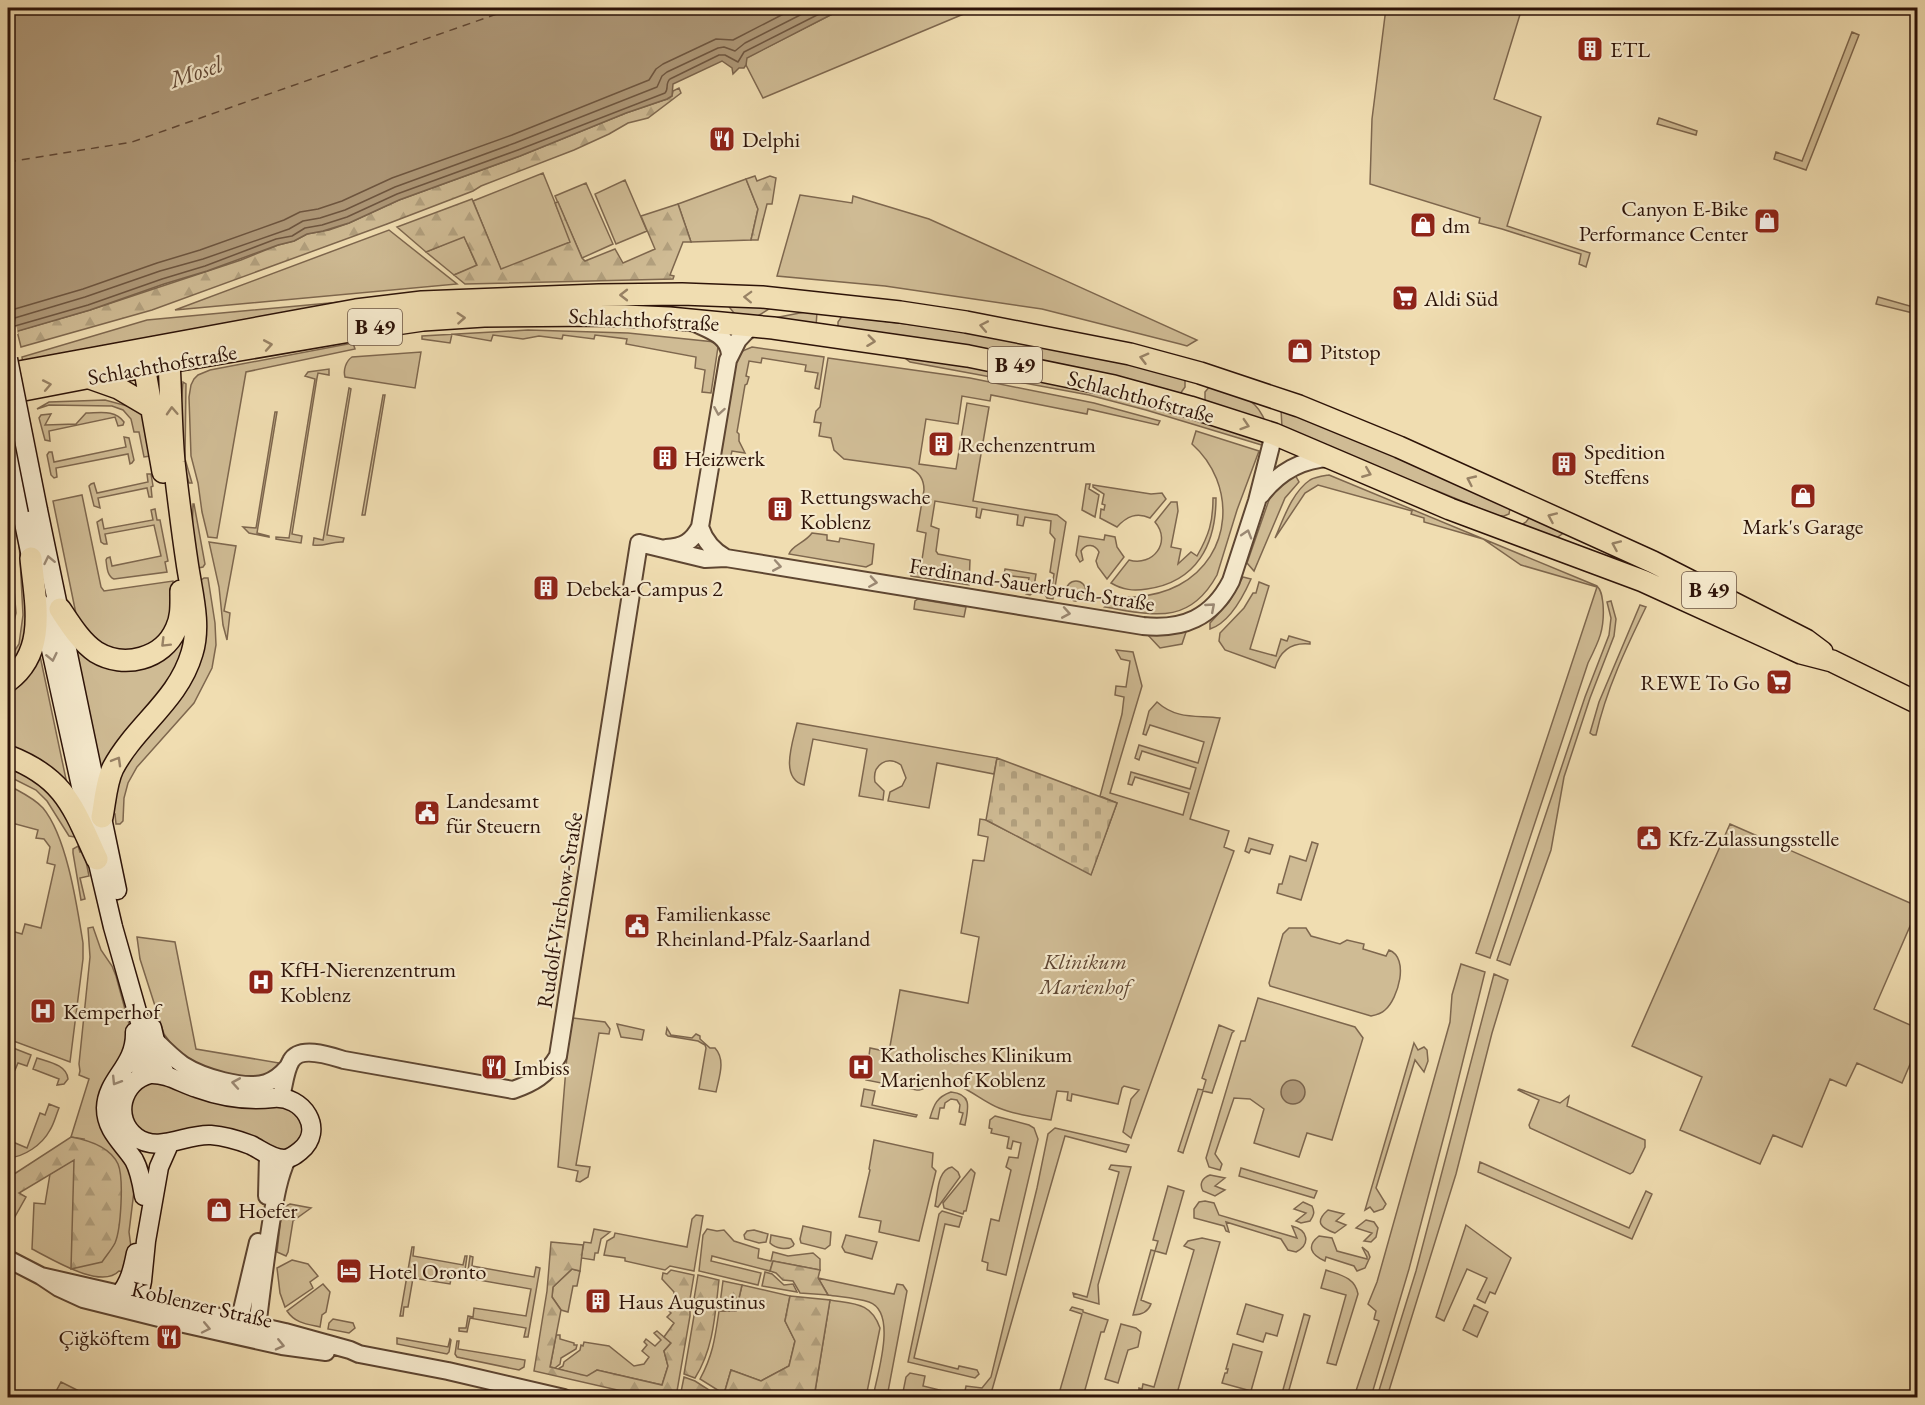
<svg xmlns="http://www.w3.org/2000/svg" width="1925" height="1405" font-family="'EB Garamond',serif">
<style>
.green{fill:#cfbb94;stroke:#7e674e;stroke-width:1.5}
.forest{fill:url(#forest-firs);stroke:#7e674e;stroke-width:1.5}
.cemetery{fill:url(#cemetery-stones);stroke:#7e674e;stroke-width:1.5}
.water{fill:#ae9878;stroke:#7a634b;stroke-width:1.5}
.pier{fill:#f0ddb1}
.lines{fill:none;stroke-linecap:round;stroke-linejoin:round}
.shore{stroke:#6e5640;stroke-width:1.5}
.ferry{stroke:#614835;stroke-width:1.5;stroke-dasharray:8 6;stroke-linecap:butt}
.tertiary-casing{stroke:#5e4632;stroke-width:20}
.secondary-casing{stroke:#2d1308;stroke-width:21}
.primary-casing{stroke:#2d1308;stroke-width:24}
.tertiary{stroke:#f5e9cc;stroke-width:16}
.secondary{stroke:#f5e9cc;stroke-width:18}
.primary{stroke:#f0ddb1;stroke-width:21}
.secondary-bridge-casing{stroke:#2d1308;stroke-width:21;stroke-linecap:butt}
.secondary-bridge{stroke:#f5e9cc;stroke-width:18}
.oneway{stroke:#988265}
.oneway2{stroke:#9b8974}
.labels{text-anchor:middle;stroke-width:4.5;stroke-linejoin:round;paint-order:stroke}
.shield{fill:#f5e9cc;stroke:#695343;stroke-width:1.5}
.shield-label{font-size:21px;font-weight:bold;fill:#2d1308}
.poi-label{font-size:22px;fill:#2d1308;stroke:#f5e9cc;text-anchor:start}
.street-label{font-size:22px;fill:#2d1308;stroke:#f5e9cc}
.park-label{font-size:22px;font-style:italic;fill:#5e4532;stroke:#f5e9cc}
.water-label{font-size:24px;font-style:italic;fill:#614835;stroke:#f5e9cc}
</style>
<defs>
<pattern id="forest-firs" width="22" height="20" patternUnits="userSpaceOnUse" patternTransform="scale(1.5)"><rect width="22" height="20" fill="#cfbb94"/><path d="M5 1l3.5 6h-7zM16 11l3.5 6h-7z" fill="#b2a07e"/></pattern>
<pattern id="cemetery-stones" width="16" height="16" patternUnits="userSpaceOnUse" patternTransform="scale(1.5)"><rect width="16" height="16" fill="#cfbb94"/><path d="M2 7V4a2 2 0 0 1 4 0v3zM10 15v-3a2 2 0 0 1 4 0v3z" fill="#b2a07e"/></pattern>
</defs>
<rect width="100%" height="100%" fill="#f0ddb1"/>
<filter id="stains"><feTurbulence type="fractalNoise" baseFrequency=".00333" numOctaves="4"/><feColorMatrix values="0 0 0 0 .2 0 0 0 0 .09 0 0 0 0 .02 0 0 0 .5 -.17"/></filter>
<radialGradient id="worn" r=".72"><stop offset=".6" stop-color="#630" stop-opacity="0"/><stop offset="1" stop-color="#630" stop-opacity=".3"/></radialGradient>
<path class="green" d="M844,8H978L763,98L746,65V58Z
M1386,8H1522L1494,99L1541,117L1507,226L1590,253L1586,267L1579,264L1581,254L1502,229L1479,223L1480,218L1370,184L1372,119Z
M1852,32L1859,35L1806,170L1774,159L1776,152L1802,161Z
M1659,118L1697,131L1696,135L1657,124Z
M543,173L571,242L501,270L473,201Z
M746,179L758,209L751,240L691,242L678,204Z
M625,180L647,231L616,244L595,194Z
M586,183L613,244L582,258L555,196Z
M800,195L852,203L853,196L929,219L1197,340L1187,346L1180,344L1042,309L885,286L777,276Z
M389,230L457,284L175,310Z
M464,236L477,266L454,275L426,252Z
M667,285L23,364L22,357L147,320L459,291L560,286Z
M1878,297L1917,308V314L1876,304Z
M726,303L772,307L753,319L738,318Z
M810,311L817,312L816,327L774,318Z
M842,316L1049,342L1185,379V387L1180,394L841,330L838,326V322Z
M528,330L628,333L715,342L718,347L711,393L702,392L705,370L695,368L696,357L626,344L627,339L595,335L594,339L563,335L562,339L539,336L523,339L493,335L491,341L452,334L450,343L422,339V336Z
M757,332C890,351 1023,367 1152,402C1191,412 1228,425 1266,437L1267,440L1265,446L1146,410L1089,395L910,362L901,355L759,334L748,341Z
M353,343L355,349L246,372L217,538L208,537L202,512L198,483L191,456L189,397L191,385L194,379L198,375L210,370Z
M752,347L824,357L819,389L815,388L818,373L805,371L806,365L762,358L761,363L749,361L746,376L749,377L747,384L745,385L737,432L739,434V441L745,453L732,451L730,459L718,463L736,361L740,352Z
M421,352L415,388L345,377C343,370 346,361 352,357Z
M828,358L970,378L1094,403L1160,421L1158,425L1088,409L1087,414L991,395L990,401L962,396L958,424L926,419L919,464L956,469L967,403L989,407L973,501L1057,515L1066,522L1053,599L1047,598L1044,593L1045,586H1052L1054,574L1050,572L1055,539L1050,533L1051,521L1025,517L1023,526L1017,525L1018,515L982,509L980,518L976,517L977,508L935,501L931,526L939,529L936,551L938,554L970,560L969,585L911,576L910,572L920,573L926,533L917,531L924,490C924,480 919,472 910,468L844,459L834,450L831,438L819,436L821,423L814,422L816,411L820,407Z
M329,369V375L318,373L317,378L292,534L302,536L301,543L276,539V537L289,538L315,379L305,376L308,372Z
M183,382L186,384L185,459L192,483H189L182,460L181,404Z
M1210,386C1236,394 1257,396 1266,424L1208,403L1205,400V392Z
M349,388L351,389L327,535L344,538L343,542C331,541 325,547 313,545L314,538L323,540Z
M383,395H385L365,515H362Z
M132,399L146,412L150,456L144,457L139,432H134L131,419L123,410L112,406L49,405L37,409L49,402L105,400L127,406Z
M1281,409L1349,433L1510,508L1509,514L1504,516H1498L1435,490L1410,484L1282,428Z
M275,412H277L257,533L269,536V537L249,533L243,527L256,528Z
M86,413C99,413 115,409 124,422L123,425L118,426L115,417L49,431L50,441L45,440L39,418L41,415L51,414L45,425L76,424Z
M1196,431L1259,451L1237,510L1217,575C1189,626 1153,615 1105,607C1110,604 1116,599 1121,598C1125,596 1130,598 1134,597C1149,596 1166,592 1179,585C1233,556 1237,484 1192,444Z
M124,437L129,438L134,460L132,463L130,464L128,454L56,468L57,477L54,478L51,475L47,455L49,452H52L54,462L126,447Z
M1294,473L1299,482L1285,498L1254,571L1247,563L1270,497L1274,491Z
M147,474H151L153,486L151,487L152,497H149L147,488L98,498L100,508L94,506L89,486L91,484L94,483L97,493L148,482Z
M1329,475L1597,586C1602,591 1602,597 1603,604C1605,629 1599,641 1588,663L1490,958L1476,953L1597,587L1521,565L1483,539L1424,522V518L1411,514L1412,511L1318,485L1305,493L1275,538C1283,520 1292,492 1310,480C1315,477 1323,476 1329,475Z
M1086,484H1090L1089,489L1099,495L1095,517L1082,510Z
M1093,485L1151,494L1162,493L1166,499L1150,518C1137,512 1127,516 1117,527L1100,518L1101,509L1104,510L1105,505L1102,504L1104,494L1093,487Z
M82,495L101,587L104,591L173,581L175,617L158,644L117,654L84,633L76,614L53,501Z
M1213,498H1216C1216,544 1197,582 1147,589C1133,591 1123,590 1111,583L1129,560C1153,567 1172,542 1155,522L1171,502H1177L1178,511L1171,547L1181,549L1178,564L1191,552L1197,556C1209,535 1213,522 1213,498Z
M193,504H194L205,564L203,567L198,568L192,539Z
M155,509L157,520H160L168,561L165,562L167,572L114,579C107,576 107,567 106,560L107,558L110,557L112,566L161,556L154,525L105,534L107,544H104L101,542L97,522L102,519L104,529L153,520L151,510Z
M1532,514L1568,530L1552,541L1515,529L1526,522Z
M8,530L10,541L16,613L8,645Z
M812,533L827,535V540L839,542L840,538L874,544L872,564L866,567L789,554C792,545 805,543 812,533Z
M1105,535L1115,537L1117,547L1124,557L1107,579L1098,567L1096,561L1099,552C1095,544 1086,543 1081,551L1083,560L1080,562L1076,555L1079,536L1104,540Z
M19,541L25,570L29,636L8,673V661L19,644L23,615Z
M209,542L236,546L224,611L230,613L227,640L223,625L219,587Z
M1005,569L1036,574L1033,593L1030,595L1026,594L1029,578L1004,575Z
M1243,577L1251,579C1243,597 1229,623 1210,629V623L1229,602Z
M204,578H208L215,623L216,645L212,668L194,703L137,767L128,783L124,798L123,821L120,824H116L115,814H111L122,765L171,708L200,581Z
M1066 591a10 10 0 1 1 20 0a10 10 0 1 1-20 0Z
M1259,582L1269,586L1250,649L1276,656L1281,639L1287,641L1289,636L1310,642V644C1291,642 1280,651 1275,668L1225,650L1219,641L1220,633L1244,608L1253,593H1256Z
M918,599L966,607L964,617L914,609L915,601Z
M1611,601L1616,619L1614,636L1590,698L1564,777L1551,850L1510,965L1497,960L1585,697L1609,635L1611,618L1607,602Z
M1640,605L1646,607C1626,648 1606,690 1596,735H1593L1590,733L1599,702Z
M186,617L185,655L102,778L75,644L120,667Z
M1186,632L1182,644L1160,648L1146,633L1163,635Z
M1116,650L1133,652L1142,686L1110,793L1183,815L1189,793L1135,777L1132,785L1128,784L1131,772L1190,789L1196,768L1142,751L1139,760L1135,758L1139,745L1198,763L1204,742L1150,725L1146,735L1143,734L1149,711L1157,702C1177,720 1197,715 1220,718L1190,819L1229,831L1224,847L1234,851L1131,1138L1123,1132L1131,1099L1139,1090L1124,1086L1122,1088L1118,1104L1072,1094L1071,1101L1067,1100L1068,1092L1057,1091L1051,1120C1033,1117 1016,1115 999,1108C979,1100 962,1081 939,1082C930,1083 925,1090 917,1090L866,1080L870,1048L889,1052L900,990L968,1003L979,937L961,933L973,860L984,861L988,837L978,835L980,819L986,820L1091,874L1117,803L1100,796L1122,714L1124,697L1115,695L1116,686L1126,687L1130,661L1121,659Z
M39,651L67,784L8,748V689Z
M797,723L997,758L994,774L937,763L929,808L888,801L890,792L902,786L906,778L901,765C887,755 872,765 875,782L884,791L883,800L859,796L867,749L813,739L804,785C779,778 793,742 797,723Z
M8,762L39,777L76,827L71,829L75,837L69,836L47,801L36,790L8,776Z
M8,785C20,792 33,797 43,808C67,837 77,906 83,943V959L70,1062L8,1039V930L22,934L25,924L41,928L55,865L47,863L50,847L44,839L36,838L38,830L8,822Z
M1730,824L1917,906V910L1874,1009L1917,1028V1048L1902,1083L1857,1063L1846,1086L1830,1079L1802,1147L1773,1135L1760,1164L1680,1130L1702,1077L1632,1046Z
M1249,838L1273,845L1270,854L1251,849L1249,853L1245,851Z
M1312,842L1318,844L1301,900L1277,893L1279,884H1282L1290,856L1306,861Z
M78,846L80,852L84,851L89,876L80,878L85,899L81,900L73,853V849Z
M93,927L101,950L112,966L116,976L129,1024L126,1160L133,1180L134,1191L129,1232L131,1247L126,1272L119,1271C101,1290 52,1259 32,1249L34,1203L45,1204L50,1174L74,1159L84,1139L71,1137L89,1079L79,1075L80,1071L79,1064L90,957L88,928Z
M1289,928H1306L1311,936L1340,944L1347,940L1364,944L1363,949L1386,956L1389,950C1410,958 1398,999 1385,1010C1381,1014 1376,1015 1371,1016L1270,986L1269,983L1283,934Z
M137,937L175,942L196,1049L279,1063L275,1068L263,1076L242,1078L207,1069L189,1062L175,1049L164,1034L140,959Z
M1461,964L1485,972L1449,1117L1409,1269L1371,1397H1354L1379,1321L1374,1319L1376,1311L1368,1304L1377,1282L1450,1022L1452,995Z
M1494,974L1508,980L1492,1033L1456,1174L1387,1397H1377L1416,1271Z
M1258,998L1355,1027L1363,1038L1332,1140L1307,1133L1299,1157L1254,1143L1264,1109L1250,1099L1234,1098L1215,1154L1222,1164L1220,1170L1209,1167L1206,1158L1241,1041H1245Z
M573,1018L605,1022L610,1029L609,1034L599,1033L576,1165L590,1167L588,1177L580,1182L576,1181L578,1171L558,1167L568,1043Z
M617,1024L644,1030L642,1040L621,1037Z
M1219,1025L1234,1031L1232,1033L1212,1093L1203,1091L1183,1153L1178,1151L1198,1089L1203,1090L1206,1080L1202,1078Z
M667,1028L671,1035L692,1038L696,1034L700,1036V1039L710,1048H715C726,1060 719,1077 716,1092L699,1089L706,1048L705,1045L698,1041L668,1036L666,1034Z
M1414,1043L1418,1050L1424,1047L1427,1050L1428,1061L1424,1072L1415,1060L1376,1188L1386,1204L1383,1209L1374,1212L1370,1207L1365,1210Z
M8,1046L31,1055L27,1066L18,1063L15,1070L8,1067Z
M37,1058C49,1062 67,1065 68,1079L64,1084L57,1085L59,1079L33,1069Z
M156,1082L279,1103L301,1116L304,1134L286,1152L143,1134L131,1121L130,1097L141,1085Z
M864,1089L875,1091L872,1105L917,1115L916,1117L861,1106Z
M1519,1089L1560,1103L1569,1096L1567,1106L1645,1140V1147L1633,1172L1630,1174L1530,1128L1529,1125L1539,1100L1518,1090Z
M951,1092C973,1094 968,1109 965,1125L960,1124L963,1113L959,1112L960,1105L957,1100L951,1099L945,1103L944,1108H940L938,1119L930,1118C934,1104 937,1097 951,1092Z
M49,1104L59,1108C56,1115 54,1124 50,1130C42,1145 24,1157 8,1158V1140L27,1148L40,1113L45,1115Z
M995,1116L1029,1125L1034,1128L1038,1139L1006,1275L987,1270L988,1263L982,1261L991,1219L999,1221L1011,1170L1006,1167L1009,1157L1018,1158L1021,1143L1013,1141L1011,1149L1007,1148L1009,1137L991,1133L992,1129L989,1128L990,1120Z
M1055,1128L1129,1145L1126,1152L1065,1136L990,1397H902L906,1377L910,1373L925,1376L923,1386L964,1396L966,1386L982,1388L991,1377L1037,1188L1048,1134Z
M874,1140L933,1153L932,1167L936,1171L919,1241L879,1232L881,1221L859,1217L870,1170L869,1169Z
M1480,1162L1629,1228L1646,1191L1652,1194L1632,1239L1478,1172Z
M1111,1165L1131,1167L1098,1285L1099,1304L1074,1297L1073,1293L1087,1297L1119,1172L1109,1169Z
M952,1167L958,1172L960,1177L938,1207L935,1206C938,1193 937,1170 952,1167Z
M1241,1168L1317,1191L1314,1198L1239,1176Z
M971,1169L975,1173L966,1211H964L963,1214L944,1208L943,1203Z
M1210,1175L1225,1178L1215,1186L1225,1190L1215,1196L1203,1191C1199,1184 1202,1178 1210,1175Z
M1168,1186L1184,1191L1166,1254L1155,1251L1141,1300L1151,1304C1148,1312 1142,1315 1133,1315L1151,1250L1155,1251L1158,1241L1153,1240Z
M1205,1201L1214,1203L1219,1215L1297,1238L1292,1226C1308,1230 1311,1244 1296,1252L1288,1250L1281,1239L1226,1222L1229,1232L1226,1231L1224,1226L1194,1218V1209L1199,1202Z
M1303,1202L1312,1206C1315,1212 1314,1215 1310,1221L1301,1223L1296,1221L1306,1213L1294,1209Z
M290,1204L311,1208L293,1221L288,1252L286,1256L277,1252L282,1208Z
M1328,1210L1344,1214L1336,1221L1346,1225L1335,1233C1321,1228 1314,1222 1328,1210Z
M942,1211L962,1217L959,1227L945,1224L914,1358L958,1369L959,1366L977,1370L979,1374L975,1378L908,1362L939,1214Z
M696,1215L703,1216L694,1271L670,1266L665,1270L625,1261V1258L604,1255L607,1241L614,1237L615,1233L687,1247L692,1219Z
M1366,1220L1374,1222L1378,1228L1376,1237L1371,1242L1364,1241L1372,1233L1356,1228Z
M1466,1225L1511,1258L1495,1294L1490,1292L1485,1303L1477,1299L1487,1278L1467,1269L1444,1321L1436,1317Z
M803,1226L831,1232L830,1245L825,1249L801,1243L800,1239Z
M594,1229L610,1232L601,1239L598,1253H595L594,1260L581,1258L584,1242L591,1243Z
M707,1229L717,1231L724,1230L734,1241L759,1249L758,1258L771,1261L773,1252L788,1256L813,1253L820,1259V1270L773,1261L770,1271L712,1256L711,1261L761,1273L758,1285L699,1271L703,1235Z
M754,1230L768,1234L766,1242L759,1243L745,1239L744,1235L747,1231Z
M771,1235L791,1239L794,1244L793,1246C787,1251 775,1248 770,1243Z
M846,1235L877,1242L872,1259L845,1252L842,1247Z
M1319,1236L1332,1238L1337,1251L1367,1259V1257L1362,1247L1368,1252L1370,1257L1365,1268L1357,1271L1354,1266L1326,1257L1325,1261C1311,1255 1306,1246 1319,1236Z
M1202,1238L1220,1242L1176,1397H1138L1139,1388L1142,1389L1143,1384L1154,1387L1194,1250L1184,1246L1188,1241Z
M412,1247H414L413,1256L463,1265L465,1256H467L464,1277L452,1275L450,1284L413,1278L408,1307H404L403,1316H400Z
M470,1256L473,1257L472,1266L534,1277L536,1267L540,1268L528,1337H524L526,1328L470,1318L467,1332L459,1331V1328H466L468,1316L473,1317L474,1308L526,1316L531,1289L467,1278Z
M292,1260L308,1264L318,1276L310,1282L313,1288L285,1307L280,1293L277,1268Z
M572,1269L580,1271L577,1286H573L568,1312L561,1310L552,1297L553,1287Z
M1326,1270C1340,1275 1355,1277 1358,1294L1336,1365L1327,1363L1346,1295L1321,1288Z
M765,1272L772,1274L784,1285L793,1284L797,1292L762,1286Z
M818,1278L894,1294L897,1284L903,1285L907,1291L887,1397H873C877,1375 898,1312 869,1302C857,1298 841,1297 828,1295Z
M323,1284L330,1292L326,1312L322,1315L320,1327C306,1324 295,1323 287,1311Z
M742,1285L790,1296L785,1321L795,1341L789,1366L761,1381L731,1370L724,1394L700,1379C713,1355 715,1338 719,1311H736Z
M830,1300C854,1304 871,1302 880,1328L866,1397L814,1398Z
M1246,1304L1283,1315L1277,1336L1266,1333L1263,1342L1237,1334Z
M1474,1305L1488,1312L1477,1337L1463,1330Z
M1072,1307L1083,1310V1312L1108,1320L1104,1332H1101L1083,1397H1058L1082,1314L1070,1310Z
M1304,1314L1310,1316L1287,1397H1281Z
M333,1319L353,1323L355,1328L349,1333L328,1329L329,1323Z
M1121,1324L1136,1328L1141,1332L1138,1347L1128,1350L1118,1383L1105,1379Z
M657,1331L671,1343L664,1351L668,1366L662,1385L597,1370L587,1377L558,1369L563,1366L564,1362L580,1350L581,1345L583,1346L584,1342L609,1346L634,1366L644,1364L649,1357L642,1351L647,1345L644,1342L646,1339L655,1346L661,1340L654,1333Z
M556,1335H560V1339L574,1343V1345H577L576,1349L561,1358L560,1364L555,1368L550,1367Z
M397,1338L448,1347L450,1339L451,1340L449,1352L447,1354L397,1344Z
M457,1341H459L458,1349L525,1360L524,1367L519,1370L457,1357L455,1354Z
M1233,1344L1262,1352L1251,1391L1222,1383L1225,1373H1227L1228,1369H1226Z
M61,1382L91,1397H53Z"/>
<path class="forest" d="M679,88L681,93L648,118L628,123L609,134L574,150L481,186L473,191L387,224L152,310L21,347L17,331L90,310L241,260L278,245L294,241L307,234L329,230L349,223L399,200L520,156L626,113L667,99L672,96L673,91Z
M755,176L757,181L770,176L776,178L772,204H767L758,240H751L758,209L746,179Z
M472,199L501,269L570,242L555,203L558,202L582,258L585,261L615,249L623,263L655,249L641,216L678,204L691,242H683L670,275L674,276L673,279L465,284L454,275L477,265L464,237L426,252L397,227Z
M71,1137C88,1140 110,1147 118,1164C124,1178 121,1229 115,1243C112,1249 106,1256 102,1262L71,1269L74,1160L19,1193L26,1197L8,1229V1178Z
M551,1242L583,1245L580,1271L572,1269L553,1287L552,1297L561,1310L550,1367L587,1376L597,1370L662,1385L668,1366L664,1351L671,1343L664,1337L674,1323L667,1317L671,1313L669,1311L672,1307L674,1292L662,1279L663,1273L667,1274L671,1270L694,1275L690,1299V1316L676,1397H648L534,1371L547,1291Z
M773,1261L820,1270L818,1278L828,1295L800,1293L793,1281L783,1280L776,1273L770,1271Z
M698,1275L719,1280C715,1314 714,1348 695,1378L684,1374L694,1316V1299Z
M723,1281L742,1285L736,1311H719Z
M790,1296L830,1300L814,1397H729L724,1394L731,1370L761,1381L789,1366L795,1341L785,1321Z
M684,1377L695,1381L720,1397H680Z"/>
<path class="cemetery" d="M997,758L1117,803L1091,875L986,820Z"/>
<path class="water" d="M8,8H844L747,58L746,65L744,68H739L733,74L732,68L722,61L673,84L672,96L667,99L626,113L520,156L399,200L349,223L323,231L307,234L294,241L278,245L207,271L164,284L90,310L8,334Z
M1281 1092a12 12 0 1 1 24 0a12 12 0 1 1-24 0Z"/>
<path class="pier" d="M8,285L18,334L8,337Z"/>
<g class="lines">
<path class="shore" d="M8,311L83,289L157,263L200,250L284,220L300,212L318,209L342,201L392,178L512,135L649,80L656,69L663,64L716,39L733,40L795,8
M8,320L85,297L160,271L203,259L289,229L303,221L320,218L345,210L395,187L515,143L657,87L662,76L667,72L718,48L724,47L735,51L745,43L814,8
M8,328L88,305L162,279L205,266L276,239L292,236L305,228L322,225L347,217L397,194L518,150L665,93C669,89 665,83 670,79L719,55H725L738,62L744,52L831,8"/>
<path class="ferry" d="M8,162L132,142L514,8"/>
<g class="tertiary-casing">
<path id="tertiary" d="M697,324C712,331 728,336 730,354
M1261,495C1278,473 1302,459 1330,458
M700,527C705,542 713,551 726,558
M666,548C683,547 692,542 700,527L728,360L738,340L750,327
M155,1040C164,1049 173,1058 183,1065C202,1077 244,1090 266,1083C276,1080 282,1074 288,1067
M281,1097C284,1086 285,1071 291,1061C300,1045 331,1056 344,1060L513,1090C533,1083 547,1075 558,1056L639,543L705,559L726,558L1143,626C1183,630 1212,618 1231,581L1257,501L1274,434
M267,1196L268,1155
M8,1259L41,1276L59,1288L83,1299L175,1322L282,1346L326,1352
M41,1276L285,1332L350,1350L359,1354L448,1371L564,1398
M237,1331L258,1242
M256,1335C261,1297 265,1260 271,1223C275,1200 278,1179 287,1159"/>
</g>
<g class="secondary-casing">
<path id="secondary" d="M8,446L34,571
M38,510L117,890
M41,604L97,859L113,927L142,1029L145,1056L140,1078
M152,1028L160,1062L166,1076
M135,1032C136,1067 107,1078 106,1108C106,1131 123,1143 134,1160C140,1171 142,1184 144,1196
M150,1074C167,1073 181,1083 197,1088C222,1097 247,1101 273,1098C303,1095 326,1130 300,1151C295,1155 290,1159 284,1159C272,1159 261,1150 251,1145C238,1140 225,1136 211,1135C187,1133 158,1154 136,1137C112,1119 121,1081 150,1074Z
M119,1295C130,1283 133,1268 136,1253
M138,1300L142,1281L146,1241L159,1167L170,1142"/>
</g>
<g class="primary-casing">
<path id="primary" d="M152,355L147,366L146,377L163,472
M8,374L356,310L422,302L599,295L682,294L762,297L900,312L966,322L1130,354L1200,373L1299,406L1399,447L1653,562L1806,640L1822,652
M87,377L118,388L152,408
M8,393L169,362L362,329L423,320L484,316L602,315L669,318L773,328L968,356L1114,386L1190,407L1274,434L1450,509L1643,581L1801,653L1832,661L1918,703
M60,609C70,624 81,642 96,652C124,669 163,659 176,629C182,617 181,604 181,591
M8,681C48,651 35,602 31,558
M8,756C65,778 73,807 97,859
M102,817C105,802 106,782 113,768C136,725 178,701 192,653C201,624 191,591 187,562C182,529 178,495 174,462C171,429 171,395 169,362L162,352"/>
</g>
<use href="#tertiary" class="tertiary"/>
<use href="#secondary" class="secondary"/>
<use href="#primary" class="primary"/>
<g class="secondary-bridge-casing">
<path id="secondary-bridge" d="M8,359L38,510"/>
</g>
<use href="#secondary-bridge" class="secondary-bridge"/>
</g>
<defs><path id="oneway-chevron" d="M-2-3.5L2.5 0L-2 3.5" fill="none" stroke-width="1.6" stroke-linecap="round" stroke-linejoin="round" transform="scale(1.5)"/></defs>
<g class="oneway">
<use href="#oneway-chevron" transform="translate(624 295) rotate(180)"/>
<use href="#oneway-chevron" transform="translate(748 297) rotate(-178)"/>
<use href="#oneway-chevron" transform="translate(461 318) rotate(-4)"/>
<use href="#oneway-chevron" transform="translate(984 326) rotate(-169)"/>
<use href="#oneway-chevron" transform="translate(871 341) rotate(7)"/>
<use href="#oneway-chevron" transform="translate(268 345) rotate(-10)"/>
<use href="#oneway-chevron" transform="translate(1144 358) rotate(-165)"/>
<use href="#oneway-chevron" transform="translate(47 385) rotate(-11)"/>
<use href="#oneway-chevron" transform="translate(172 411) rotate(-93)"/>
<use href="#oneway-chevron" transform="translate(1245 425) rotate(18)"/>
<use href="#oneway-chevron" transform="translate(1367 473) rotate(22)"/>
<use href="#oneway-chevron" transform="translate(1471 480) rotate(-155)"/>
<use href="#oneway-chevron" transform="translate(1552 517) rotate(-156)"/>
<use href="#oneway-chevron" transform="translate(1616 545) rotate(-156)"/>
<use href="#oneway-chevron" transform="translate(165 643) rotate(135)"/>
<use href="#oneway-chevron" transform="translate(117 761) rotate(-60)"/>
</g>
<g class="oneway2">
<use href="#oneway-chevron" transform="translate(719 411) rotate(100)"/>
<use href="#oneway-chevron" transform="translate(1247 534) rotate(-73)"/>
<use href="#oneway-chevron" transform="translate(49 560) rotate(-102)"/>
<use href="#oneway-chevron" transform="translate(777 566) rotate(10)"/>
<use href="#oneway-chevron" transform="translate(873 582) rotate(9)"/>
<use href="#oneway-chevron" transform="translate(1211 607) rotate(-41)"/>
<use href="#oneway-chevron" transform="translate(1066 613) rotate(10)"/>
<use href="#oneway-chevron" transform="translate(52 657) rotate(78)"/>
<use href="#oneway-chevron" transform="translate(116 1081) rotate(122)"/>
<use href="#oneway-chevron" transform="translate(236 1083) rotate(-170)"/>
<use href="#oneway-chevron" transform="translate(206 1328) rotate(12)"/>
<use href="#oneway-chevron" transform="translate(280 1345) rotate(13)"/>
</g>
<defs>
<g id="building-square" transform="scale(1.35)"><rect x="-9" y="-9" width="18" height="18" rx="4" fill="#8f2418" stroke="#f5e9cc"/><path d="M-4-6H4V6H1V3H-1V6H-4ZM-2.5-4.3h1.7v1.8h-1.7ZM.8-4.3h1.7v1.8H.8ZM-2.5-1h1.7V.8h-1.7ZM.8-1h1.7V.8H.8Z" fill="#fff"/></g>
<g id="restaurant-square" transform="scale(1.35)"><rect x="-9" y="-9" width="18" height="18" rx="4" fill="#8f2418" stroke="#f5e9cc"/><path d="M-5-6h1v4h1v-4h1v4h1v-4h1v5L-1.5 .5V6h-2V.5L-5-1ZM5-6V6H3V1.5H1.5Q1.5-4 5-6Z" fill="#fff"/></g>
<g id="shop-square" transform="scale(1.35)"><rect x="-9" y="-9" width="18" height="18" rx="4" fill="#8f2418" stroke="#f5e9cc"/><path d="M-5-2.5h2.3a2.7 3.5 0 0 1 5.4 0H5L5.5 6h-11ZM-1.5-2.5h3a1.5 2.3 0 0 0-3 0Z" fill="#fff"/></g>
<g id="supermarket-square" transform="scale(1.35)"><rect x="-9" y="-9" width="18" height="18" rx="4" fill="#8f2418" stroke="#f5e9cc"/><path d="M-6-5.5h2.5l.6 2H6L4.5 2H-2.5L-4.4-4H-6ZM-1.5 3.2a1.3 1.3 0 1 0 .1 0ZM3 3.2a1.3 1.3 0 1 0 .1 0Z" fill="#fff"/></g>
<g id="civic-square" transform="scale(1.35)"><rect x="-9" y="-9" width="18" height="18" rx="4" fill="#8f2418" stroke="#f5e9cc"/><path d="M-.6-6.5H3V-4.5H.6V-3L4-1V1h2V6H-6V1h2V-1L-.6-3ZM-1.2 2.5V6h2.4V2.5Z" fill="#fff"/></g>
<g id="hospital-square" transform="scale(1.35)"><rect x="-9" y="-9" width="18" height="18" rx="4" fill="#8f2418" stroke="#f5e9cc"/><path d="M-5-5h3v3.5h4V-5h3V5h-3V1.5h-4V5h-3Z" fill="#fff"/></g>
<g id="hotel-square" transform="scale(1.35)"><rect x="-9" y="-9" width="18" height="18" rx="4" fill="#8f2418" stroke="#f5e9cc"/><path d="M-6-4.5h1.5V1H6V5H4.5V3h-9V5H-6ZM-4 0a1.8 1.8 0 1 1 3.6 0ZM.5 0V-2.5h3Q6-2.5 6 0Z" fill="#fff"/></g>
</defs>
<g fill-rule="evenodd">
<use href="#building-square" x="1590" y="49"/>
<use href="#restaurant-square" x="722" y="139"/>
<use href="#shop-square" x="1767" y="221"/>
<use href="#shop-square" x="1423" y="225"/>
<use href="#supermarket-square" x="1405" y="298"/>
<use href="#shop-square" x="1300" y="351"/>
<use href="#building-square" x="941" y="444"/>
<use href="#building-square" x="665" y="458"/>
<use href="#building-square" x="1564" y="464"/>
<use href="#shop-square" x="1803" y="496"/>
<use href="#building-square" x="780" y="509"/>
<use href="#building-square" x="546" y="588"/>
<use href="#supermarket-square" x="1779" y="682"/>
<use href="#civic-square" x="427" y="813"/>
<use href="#civic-square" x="1649" y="838"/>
<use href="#civic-square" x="637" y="926"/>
<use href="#hospital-square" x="261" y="982"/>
<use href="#hospital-square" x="43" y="1011"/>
<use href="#restaurant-square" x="494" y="1067"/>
<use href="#hospital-square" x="861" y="1067"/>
<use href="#shop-square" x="219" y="1210"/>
<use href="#hotel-square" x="349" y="1271"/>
<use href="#building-square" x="598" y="1301"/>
<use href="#restaurant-square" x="169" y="1337"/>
</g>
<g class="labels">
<g class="shield">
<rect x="348" y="309" width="54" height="36" rx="4.5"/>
<rect x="988" y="347" width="54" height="36" rx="4.5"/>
<rect x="1682" y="572" width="54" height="36" rx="4.5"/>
</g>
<g class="shield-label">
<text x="375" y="334">B 49</text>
<text x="1015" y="372">B 49</text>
<text x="1709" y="597">B 49</text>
</g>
<g class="poi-label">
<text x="1610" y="57">ETL</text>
<text x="742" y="147">Delphi</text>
<text x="1748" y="216" text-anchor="end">Canyon E-Bike<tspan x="1748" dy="25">Performance Center</tspan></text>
<text x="1442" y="233">dm</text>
<text x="1424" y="306">Aldi Süd</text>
<text x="1320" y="359">Pitstop</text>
<text x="960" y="452">Rechenzentrum</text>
<text x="1584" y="459">Spedition<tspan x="1584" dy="25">Steffens</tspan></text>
<text x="684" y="466">Heizwerk</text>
<text x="800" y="504">Rettungswache<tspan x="800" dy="25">Koblenz</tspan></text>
<text x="1803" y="534" text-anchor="middle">Mark's Garage</text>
<text x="566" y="596">Debeka-Campus 2</text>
<text x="1760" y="690" text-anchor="end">REWE To Go</text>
<text x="446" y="808">Landesamt<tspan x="446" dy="25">für Steuern</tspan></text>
<text x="1668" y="846">Kfz-Zulassungsstelle</text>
<text x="656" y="921">Familienkasse<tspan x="656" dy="25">Rheinland-Pfalz-Saarland</tspan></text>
<text x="280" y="977">KfH-Nierenzentrum<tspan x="280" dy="25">Koblenz</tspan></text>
<text x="63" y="1019">Kemperhof</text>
<text x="880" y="1062">Katholisches Klinikum<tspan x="880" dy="25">Marienhof Koblenz</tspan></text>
<text x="514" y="1075">Imbiss</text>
<text x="238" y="1218">Hoefer</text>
<text x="368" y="1279">Hotel Oronto</text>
<text x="618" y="1309">Haus Augustinus</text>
<text x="150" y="1345" text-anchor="end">Çiğköftem</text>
</g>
<g class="street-label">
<text transform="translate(644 319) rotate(3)" y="8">Schlachthofstraße</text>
<text transform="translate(162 364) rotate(-10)" y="8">Schlachthofstraße</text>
<text transform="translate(1141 396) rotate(15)" y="8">Schlachthofstraße</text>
<text transform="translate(1032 584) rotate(9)" y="8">Ferdinand-Sauerbruch-Straße</text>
<text transform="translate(559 910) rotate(-81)" y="8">Rudolf-Virchow-Straße</text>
<text transform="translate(202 1304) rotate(13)" y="8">Koblenzer Straße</text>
</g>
<g class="park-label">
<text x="1085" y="969">Klinikum<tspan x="1085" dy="25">Marienhof</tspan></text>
</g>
<g class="water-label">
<text transform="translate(196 72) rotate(-19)" y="8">Mosel</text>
</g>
</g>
<rect width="1925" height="1405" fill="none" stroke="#f0ddb1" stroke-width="30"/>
<rect x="9" y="9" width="1907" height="1387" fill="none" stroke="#2d1308" stroke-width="3"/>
<rect x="15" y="15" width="1895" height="1375" fill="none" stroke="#2d1308" stroke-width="1.5"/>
<rect width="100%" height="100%" filter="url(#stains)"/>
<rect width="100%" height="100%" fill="url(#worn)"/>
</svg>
